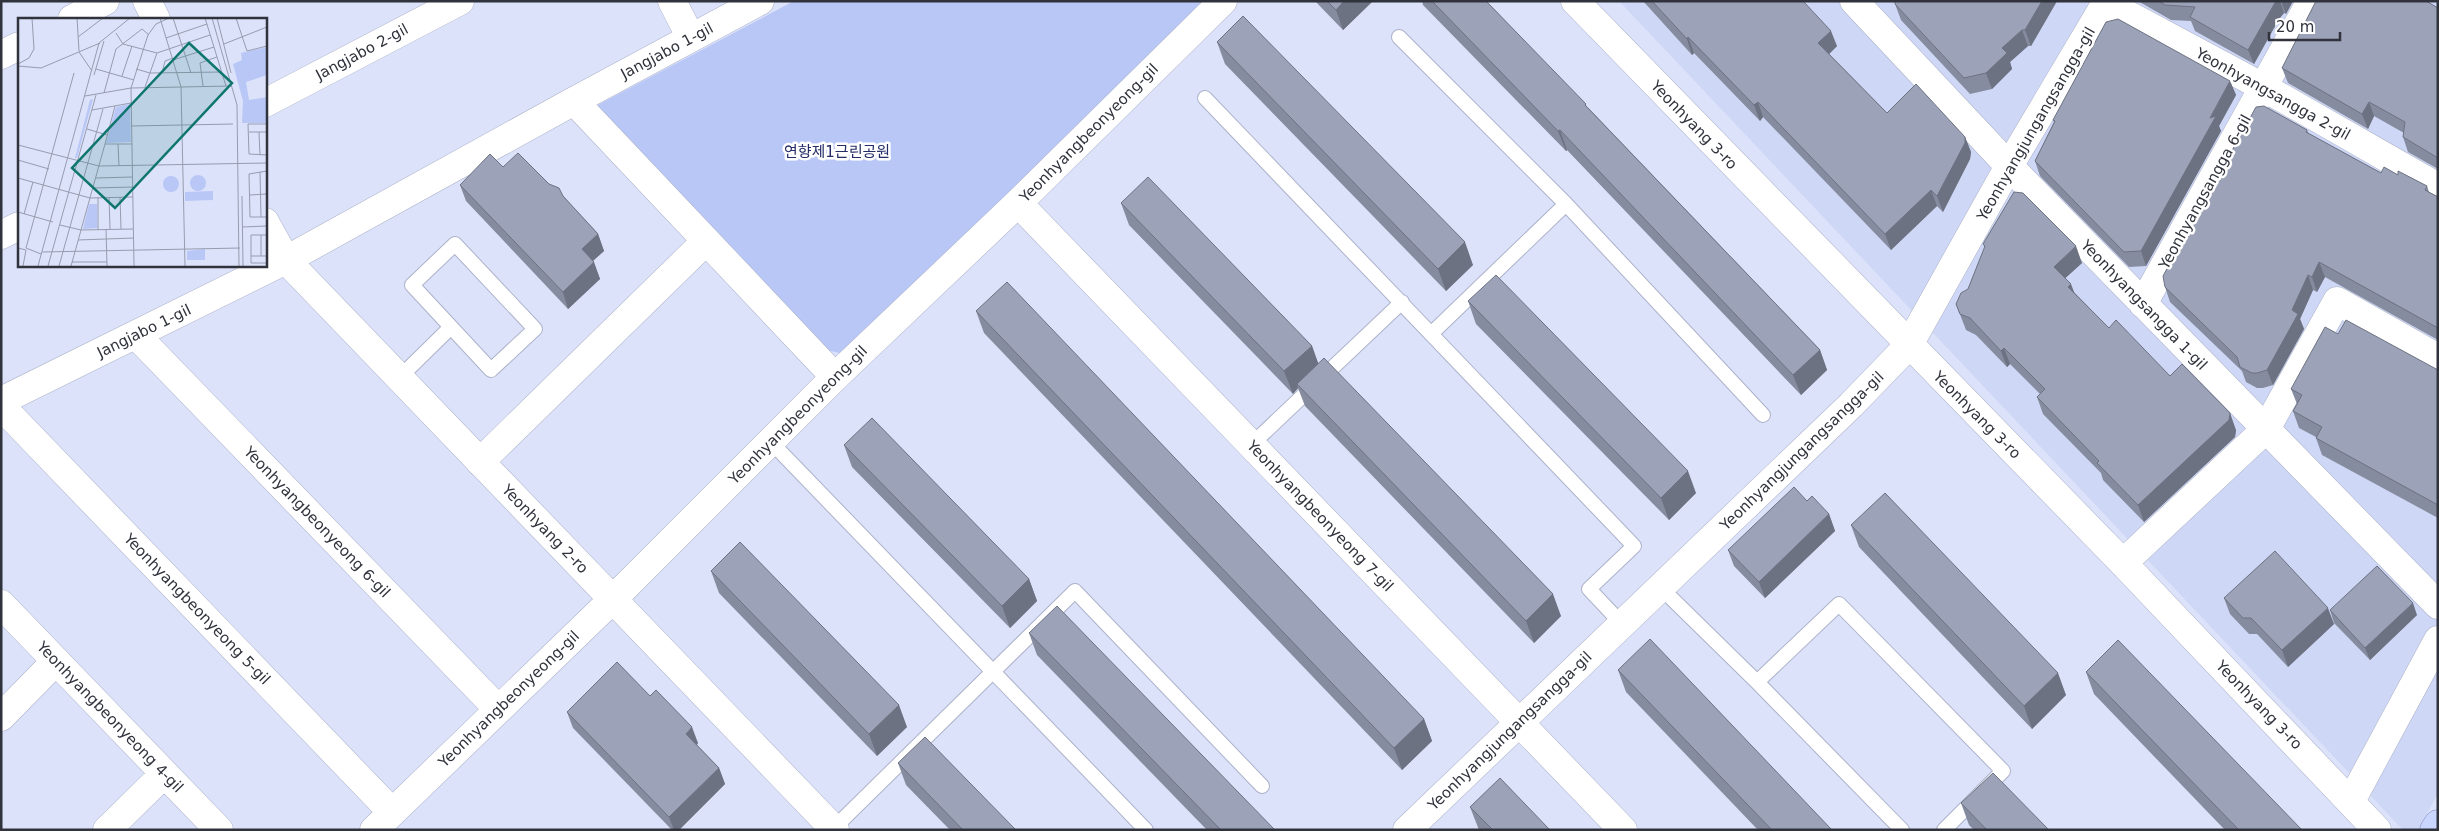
<svg xmlns="http://www.w3.org/2000/svg" width="2439" height="831" font-family="'DejaVu Sans','Noto Sans KR',sans-serif">
<style>
.built{fill:#ced7f5}
.green{fill:#b9c7f7}
.lines{fill:none;stroke-linecap:round;stroke-linejoin:round}
.service-casing{stroke:#acb2c9;stroke-width:16}
.minor-casing{stroke:#acb2c9;stroke-width:29}
.tertiary-casing{stroke:#acb2c9;stroke-width:29}
.primary-casing{stroke:#7f8bba;stroke-width:29}
.service{stroke:#fff;stroke-width:14}
.minor{stroke:#fff;stroke-width:28}
.tertiary{stroke:#fff;stroke-width:28}
.primary{stroke:#cbd6fe;stroke-width:28}
.wall{fill:#868c9f}
.shaded-wall{fill:#6d7282}
.building{fill:#9ca3b9;stroke:#6d7282}
.labels{text-anchor:middle;stroke-width:5;stroke-linejoin:round;paint-order:stroke}
.street-label{font-size:15px;fill:#30323c;stroke:#fff}
.park-label{font-size:15px;fill:#242d67;stroke:#fff}
.inset-road{fill:none;stroke:#979cae;stroke-width:1}
.view{fill:#0f766e;fill-opacity:0.15;stroke:#0f766e;stroke-width:2.5}
.inset-edge{fill:none;stroke:#30323c;stroke-width:2.5}
</style>
<rect width="100%" height="100%" fill="#dbe2fa"/>
<path class="built" d="M1619,1H2438V793L2418,830H2403Z"/>
<path class="green" d="M794,1H1207L843,354L819,348L594,107Z"/>
<g class="lines">
<g class="service-casing">
<path id="service" d="M1399,37L1566,204L1763,415
M1205,98L1634,546L1589,589L1622,624
M1432,333L1566,204
M399,378L451,327L491,370L535,329L455,244L412,285L451,327
M771,442L1146,830
M1251,445L1402,302
M1660,587L1757,682L1902,830
M1757,682L1839,604L2003,771L1944,830
M834,828L1075,591L1262,786"/>
</g>
<g class="minor-casing">
<path id="minor" d="M672,1L691,38
M1854,1L2009,166L2438,605
M2106,3L2263,87L2438,187
M72,19L105,1
M1,55L19,46
M574,101L760,1
M265,103L460,1
M1018,203L1623,830
M1,235L19,226
M2143,304L2311,1
M136,335L498,709
M1,401L286,260L574,101L835,377
M1,406L392,812
M480,462L706,241
M2123,563L2266,429L2337,301L2438,358
M1,604L219,830
M1,717L56,661
M2351,801L2438,640
M107,830L164,774"/>
</g>
<g class="tertiary-casing">
<path id="tertiary" d="M147,1L156,19
M1575,1L2123,563L2377,830
M265,222L286,260L835,830
M374,830L613,599L835,377L1018,203L1223,1
M1407,830L1851,405L1909,345L2009,166L2107,1"/>
</g>
<g class="primary-casing">
<path id="primary" d="M2434,830L2438,824"/>
</g>
<use href="#service" class="service"/>
<use href="#minor" class="minor"/>
<use href="#tertiary" class="tertiary"/>
<use href="#primary" class="primary"/>
</g>
<path class="wall" d="M1315,1H1373L1343,30Z
M1422,1H1486L1820,350L1827,370L1801,395L1567,150L1566,151L1423,5Z
M1643,1H1803L1837,46L1829,54L1887,113L1965,137L1971,152L1970,159L1943,212L1937,206L1891,250L1763,117L1760,121L1694,53L1692,55Z
M2057,1L2031,46H2028L2010,62L2012,69L1992,89L1970,94L1901,20L1895,4Z
M2138,1H2293L2286,14L2284,13L2279,19L2254,64L2195,31L2191,21L2171,20Z
M2438,8V169L2408,152L2403,137L2404,133L2374,116L2368,129L2288,83L2282,68Z
M1217,42L1473,265L1446,291L1225,64Z
M2230,81L2236,95L2219,126L2221,131L2146,266L2129,267L2040,176L2035,161L2054,122L2053,120Z
M2307,130L2309,134L2381,173L2398,175L2427,186L2429,192L2438,197V340L2325,277L2317,292L2313,290L2300,319L2304,329L2273,385L2263,388H2257L2246,382L2242,371L2170,302L2165,287Z
M503,167L549,184L563,196L598,234L604,251L593,261L600,279L568,309L466,201L460,185Z
M1121,203L1312,346L1318,364L1561,616L1534,643L1305,406L1298,388L1293,394L1129,225Z
M1983,244L2082,263L2065,278L2074,292L2109,328L2170,376L2236,430L2235,437L2144,522L2103,480L2101,473L2043,414L2037,397L2040,394L2010,364L2007,367L1976,335L1966,330L1956,304L1968,289L1985,248Z
M1468,301L1696,493L1669,520L1476,324Z
M976,311L1424,719L1432,741L1402,770L984,333Z
M2338,334L2438,370V518L2322,455L2316,438V437L2299,428L2293,411L2297,404L2291,389Z
M844,445L1029,579L1037,601L1010,628L852,467Z
M1807,501L1829,514L1835,531L1765,598L1734,566L1728,550Z
M1851,525L2066,695L2032,729L1859,547Z
M711,571L907,727L877,756L719,593Z
M2224,598L2334,624L2288,667L2257,634H2249L2230,614Z
M2330,610L2417,615L2370,660L2334,623Z
M1029,633L1275,830H1207L1037,655Z
M1618,670L1832,830H1758L1626,692Z
M2086,672L2302,830H2225L2094,694Z
M650,696L698,743L697,745L719,768L725,784L679,830H672L573,728L567,712Z
M898,763L1016,830H950L906,785Z
M1961,803L2049,830H1974L1969,825Z
M1470,807L1550,830H1479Z"/>
<path class="shaded-wall" d="M1344,1H1373L1343,30L1336,10Z
M2042,1H2057L2031,46L2025,30Z
M2276,1H2280L2284,13L2279,19L2254,64L2248,50Z
M2281,1H2293L2286,14Z
M2022,30L2028,46L2010,62L2012,69L1992,89L1986,73L2002,48Z
M1831,31L1837,46L1824,59L1818,43Z
M1688,37L1694,53L1692,55L1687,39Z
M2230,81L2236,95L2219,126L2221,131L2146,266L2141,251Z
M1758,102L1763,117L1760,121L1754,105Z
M2369,102L2374,116L2368,129L2362,114Z
M1560,130L1567,150L1566,151L1558,131Z
M1965,137L1971,152L1970,159L1943,212L1937,196Z
M1931,190L1937,206L1891,250L1885,234Z
M598,234L604,251L588,265L582,249Z
M1465,242L1473,265L1446,291L1438,269Z
M2076,246L2082,263L2060,283L2054,267Z
M594,262L600,279L568,309L563,292Z
M2319,262L2325,277L2317,292L2312,277Z
M2308,275L2313,290L2300,319L2304,329L2273,385L2267,370L2292,310Z
M2071,284L2077,300L2068,287Z
M1312,346L1320,368L1297,384L1298,388L1293,394L1284,371Z
M2004,348L2010,364L2007,367L2001,351Z
M1820,350L1827,370L1801,395L1793,375Z
M2230,413L2236,430L2235,437L2144,522L2138,505Z
M1688,471L1696,493L1669,520L1661,498Z
M1829,514L1835,531L1765,598L1759,582Z
M1029,579L1037,601L1010,628L1002,606Z
M1553,594L1561,616L1534,643L1526,621Z
M2413,603L2417,615L2370,660L2365,648Z
M2328,608L2334,624L2288,667L2282,650Z
M2058,673L2066,695L2032,729L2024,706Z
M899,705L907,727L877,756L869,734Z
M1424,719L1432,741L1402,770L1394,748Z
M692,727L698,743L692,750L686,734Z
M719,768L725,784L679,830H674L669,817Z"/>
<path class="building" d="M1327,1H1344L1336,10Z
M1432,1H1486L1586,104L1585,105L1820,350L1793,375L1560,130L1558,131Z
M1652,1H1803L1831,31L1818,43L1887,113L1916,84L1965,137V143L1937,196L1931,190L1885,234L1758,102L1754,105L1688,37L1687,39Z
M1895,1H2042L2025,30H2022L2002,48L2007,53L1986,73L1964,78L1895,4Z
M2159,1H2276L2248,50L2190,17L2195,7L2165,5Z
M2316,1H2426L2438,8V158L2403,137L2405,122L2369,102L2362,114L2282,68Z
M1243,16L1465,242L1438,269L1217,42Z
M2118,19L2230,81L2210,118L2216,116L2141,251L2124,252L2035,161L2055,121L2053,120L2106,22Z
M2264,106L2307,130L2306,132L2381,173L2384,167L2398,175V171L2427,186L2425,190L2438,197V328L2319,262L2312,277L2308,275L2292,310L2298,314L2267,370L2257,373H2252L2240,367L2237,357L2165,287L2163,276L2256,107Z
M518,153L549,184L559,188L563,196L598,234L582,249L594,262L563,292L460,185L490,154L503,167Z
M1148,177L1312,346L1284,371L1121,203Z
M2014,192L2023,193L2076,246L2054,267L2071,284L2068,287L2109,328L2116,320L2170,376L2182,364L2230,413L2229,420L2138,505L2097,463L2099,461L2037,397L2045,389L2004,348L2001,351L1970,318L1960,314L1956,304L1961,293L1968,289L1985,246L1983,244Z
M1496,275L1688,471L1661,498L1468,301Z
M1007,282L1424,719L1394,748L976,311Z
M2346,320L2438,370V505L2316,438L2322,427L2293,411L2302,395L2291,389L2325,327L2338,334Z
M1324,358L1553,594L1526,621L1297,384Z
M872,418L1029,579L1002,606L844,445Z
M1794,487L1807,501L1812,496L1829,514L1759,582L1728,550Z
M1885,493L2058,673L2024,706L1851,525Z
M740,542L899,705L869,734L711,571Z
M2275,551L2328,608L2282,650L2251,618H2243L2224,598Z
M2377,566L2413,603L2365,648L2330,610Z
M1057,606L1275,830H1221L1029,633Z
M1650,639L1832,830H1772L1618,670Z
M2118,640L2302,830H2239L2086,672Z
M617,662L650,696L656,690L692,727L686,734L719,768L669,817L567,712Z
M925,737L1016,830H963L898,763Z
M1993,773L2049,830H1987L1961,803Z
M1500,778L1550,830H1493L1470,807Z"/>
<g class="labels">
<g class="street-label">
<text transform="translate(667 51) rotate(-28)" y="5">Jangjabo 1-gil</text>
<text transform="translate(362 52) rotate(-28)" y="5">Jangjabo 2-gil</text>
<text transform="translate(2273 94) rotate(29)" y="5">Yeonhyangsangga 2-gil</text>
<text transform="translate(2036 124) rotate(-60)" y="5">Yeonhyangjungangsangga-gil</text>
<text transform="translate(1694 125) rotate(46)" y="5">Yeonhyang 3-ro</text>
<text transform="translate(1089 133) rotate(-45)" y="5">Yeonhyangbeonyeong-gil</text>
<text transform="translate(2205 192) rotate(-61)" y="5">Yeonhyangsangga 6-gil</text>
<text transform="translate(2144 305) rotate(46)" y="5">Yeonhyangsangga 1-gil</text>
<text transform="translate(144 331) rotate(-26)" y="5">Jangjabo 1-gil</text>
<text transform="translate(798 415) rotate(-45)" y="5">Yeonhyangbeonyeong-gil</text>
<text transform="translate(1977 415) rotate(45)" y="5">Yeonhyang 3-ro</text>
<text transform="translate(1802 451) rotate(-44)" y="5">Yeonhyangjungangsangga-gil</text>
<text transform="translate(1320 516) rotate(46)" y="5">Yeonhyangbeonyeong 7-gil</text>
<text transform="translate(317 522) rotate(46)" y="5">Yeonhyangbeonyeong 6-gil</text>
<text transform="translate(545 529) rotate(46)" y="5">Yeonhyang 2-ro</text>
<text transform="translate(197 609) rotate(46)" y="5">Yeonhyangbeonyeong 5-gil</text>
<text transform="translate(509 699) rotate(-44)" y="5">Yeonhyangbeonyeong-gil</text>
<text transform="translate(2259 705) rotate(46)" y="5">Yeonhyang 3-ro</text>
<text transform="translate(110 717) rotate(46)" y="5">Yeonhyangbeonyeong 4-gil</text>
<text transform="translate(1510 731) rotate(-44)" y="5">Yeonhyangjungangsangga-gil</text>
</g>
<g class="park-label">
<text x="837" y="157">연향제1근린공원</text>
</g>
</g>
<g transform="translate(18 18)">
<rect width="249" height="249" fill="#dbe2fa"/>
<path d="M249,29V57L228,64L231,82L249,79V105H224L225,83L215,46L224,42L223,35ZM75,81L59,140H57L72,82ZM112,86L113,124L88,125L98,89ZM172 165a8 8 0 1 1 16 0a8 8 0 1 1-16 0ZM145 166a8 8 0 1 1 16 0a8 8 0 1 1-16 0ZM195,173V182L167,183V174ZM71,186H79V210L65,211ZM187,231V242H169V233Z" fill="#b9c7f7"/>
<path class="inset-road" d="M59,0L61,33M142,0L163,69L167,248M155,0L173,55M187,0L208,68M194,0L219,87L221,248M199,0L213,55M218,0L229,33L249,28M98,15L105,26L139,35L192,17M60,19L85,0M148,20L189,6M206,26L249,9M61,34L74,53M155,42L196,29M0,46L11,40L16,31L14,0M0,48L23,50L82,25M78,51L116,62M118,51L132,55L203,54M144,55L147,43L155,40M76,57L86,23M104,58L114,28M185,68L182,45L199,39M127,69L139,35M86,75L98,31L124,11L131,17M67,78L113,70L214,68M74,92L113,85M249,106H230L231,136L249,137M113,108L215,106M69,111L89,117M231,114H249M241,114L242,137M87,126L97,88M100,126L101,148M0,127L81,148L249,145M0,142L31,151M249,153L231,156L232,199H249M242,154L243,199M0,160L72,180L115,179M78,160L114,159M75,170L115,169M232,177L249,176M224,178L225,248M80,179V212M91,179L92,211M102,179L103,211M0,194L35,204M6,196L15,164M42,207L63,212L115,211M224,209L249,208M88,211L89,248M243,217V238M249,217H233V245H249M60,222L116,220M0,230L8,232L5,248M24,234L222,230M23,236L8,230L56,55M233,238H249M54,244H89M20,248L81,25L112,0M30,248L78,77M41,248L85,91M53,248L87,126H114M116,248L113,70L130,17L138,6L151,0"/>
<path class="view" d="M171,25L214,65L97,190L54,150Z"/>
<rect width="249" height="249" class="inset-edge"/>
</g>
<rect width="2439" height="831" fill="none" stroke="#30323c" stroke-width="5"/>
<path d="M2269 32v8h71v-8" fill="none" stroke="#30323c" stroke-width="2.5"/>
<text x="2276" y="32" font-size="15" fill="#30323c" stroke="#ffffff" stroke-width="4" paint-order="stroke">20 m</text>
</svg>
